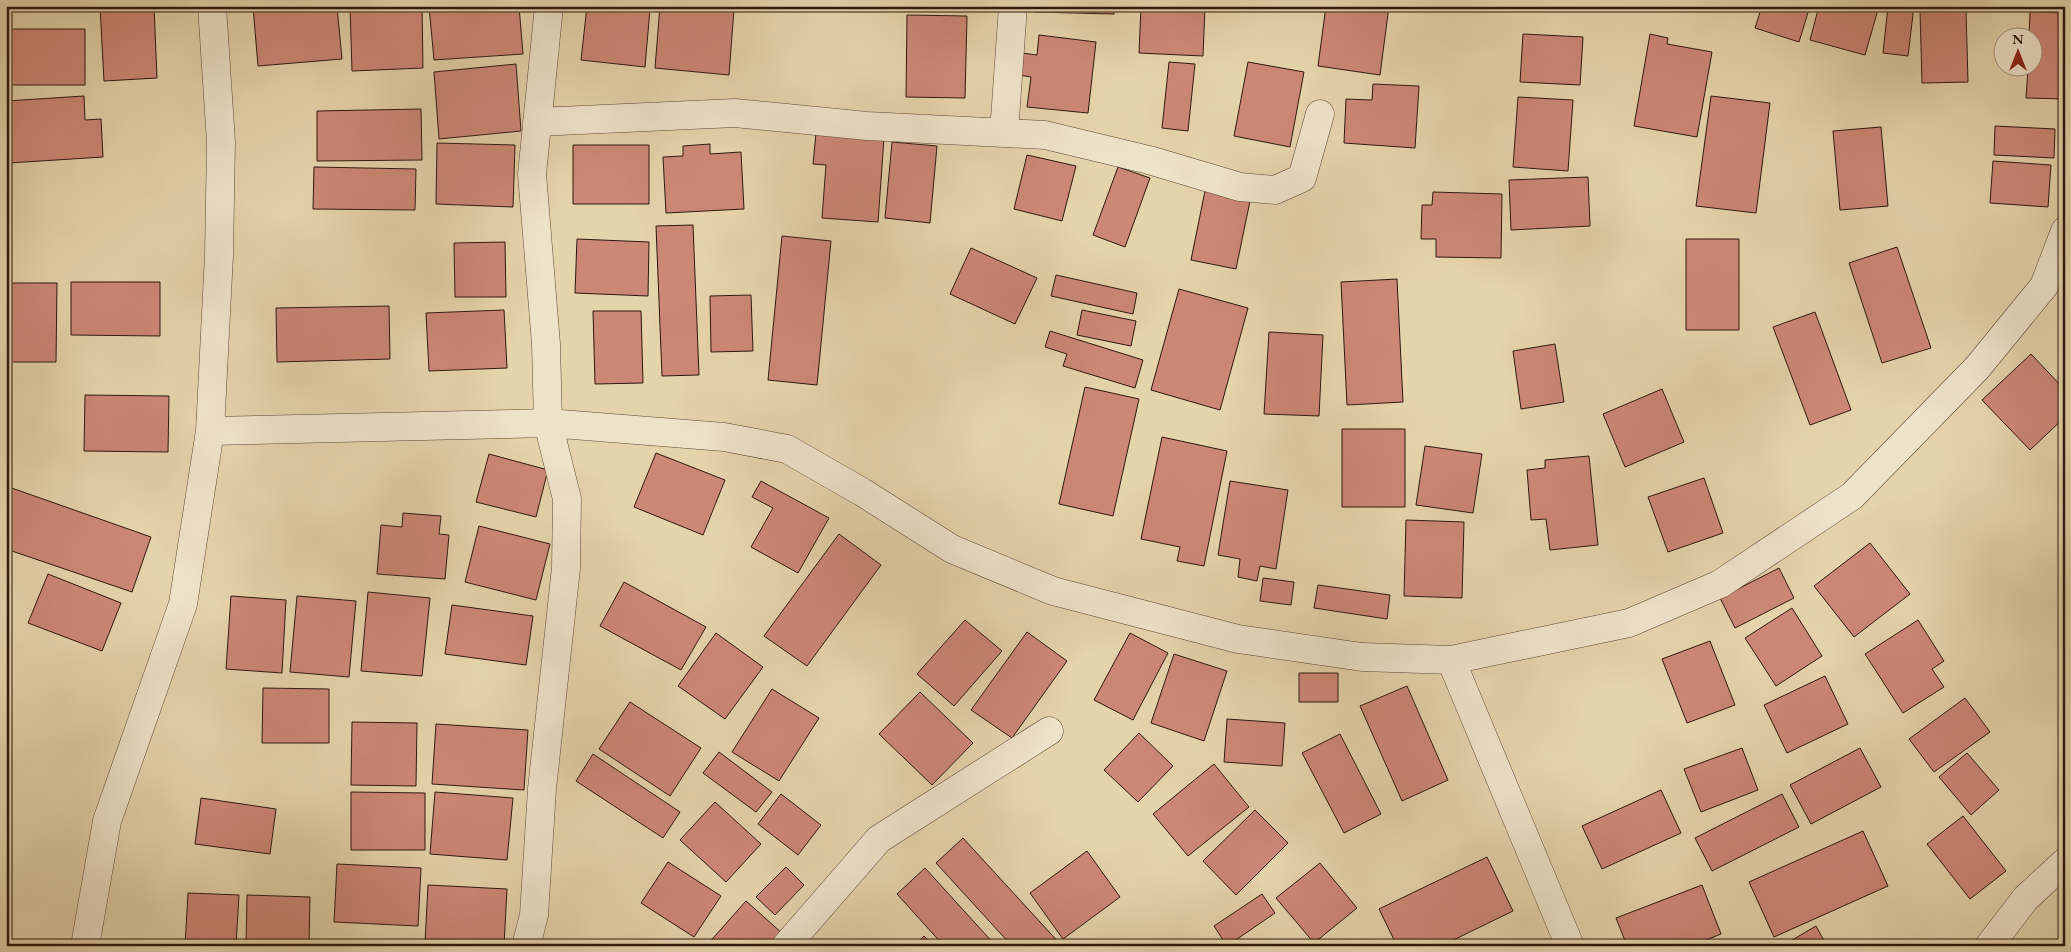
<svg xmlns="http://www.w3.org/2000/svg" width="2071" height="952" font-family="'EB Garamond',serif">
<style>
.building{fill:#cd8777;stroke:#2d180e}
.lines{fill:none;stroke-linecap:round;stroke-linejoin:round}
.minor-casing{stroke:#5b4736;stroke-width:29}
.minor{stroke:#eee2c9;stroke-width:28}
</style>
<rect width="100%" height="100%" fill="#e5d3ac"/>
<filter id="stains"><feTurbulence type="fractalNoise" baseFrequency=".004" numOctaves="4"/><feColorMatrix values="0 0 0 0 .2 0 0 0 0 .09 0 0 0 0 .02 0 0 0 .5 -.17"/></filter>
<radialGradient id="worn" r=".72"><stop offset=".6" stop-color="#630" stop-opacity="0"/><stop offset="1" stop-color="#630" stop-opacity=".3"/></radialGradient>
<path class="building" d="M154,6L157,78L104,81L100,7Z
M337,6L342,59L258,66L253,7Z
M350,6H422L423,68L352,71Z
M429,6H519L523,54L434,60Z
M587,6L650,9L645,67L581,60Z
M660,6L734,9L729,75L655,68Z
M1034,6H1114V14L1034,12Z
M1141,6H1205L1203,56L1139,53Z
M1326,6H1389L1380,75L1318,66Z
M1762,6H1810L1799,42L1755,28Z
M1819,6H1879L1865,55L1810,40Z
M1888,6H1914L1908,56L1883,53Z
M1966,10L1968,82L1922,83L1920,11Z
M2030,12L2065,13V99L2026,98L2028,68H2034V38H2029Z
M907,15L967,16L965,98L906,97Z
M6,29H85V85H6Z
M1523,34L1583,37L1580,85L1520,82Z
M1650,34L1668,38L1667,44L1712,52L1697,137L1634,126Z
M1039,35L1096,42L1088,113L1027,107L1031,77L1019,75L1022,53L1037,55Z
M1169,62L1195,64L1188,131L1162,128Z
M1248,62L1304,72L1290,147L1234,136Z
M516,64L521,131L439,139L434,72Z
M1373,84L1419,86L1415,148L1344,143L1346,99L1372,100Z
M84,96L85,120L101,119L103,157L9,163L6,101Z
M1711,96L1770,103L1756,213L1696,206Z
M1518,97L1573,100L1568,171L1513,167Z
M421,109L422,160L317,161V111Z
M1995,126L2055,129L2054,158L1994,155Z
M1881,127L1888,206L1840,210L1833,131Z
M816,133L884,138L878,222L822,218L826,165L813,164Z
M892,142L937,146L930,223L885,218Z
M437,143L515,145L513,207L436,204Z
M710,144V154L741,152L744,209L666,213L663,157L683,156V146Z
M573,145H649V204H573Z
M1027,155L1076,166L1062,221L1014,209Z
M1993,161L2051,165L2048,207L1990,203Z
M314,167L416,169L415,210L313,209Z
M1118,167L1150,178L1125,247L1093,235Z
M1588,177L1590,226L1511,230L1509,180Z
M1205,191L1250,201L1236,269L1191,260Z
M1433,192L1502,194L1501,258L1436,257V239H1421L1422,205H1432Z
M693,225L699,375L662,376L656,226Z
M782,236L831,241L817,385L768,380Z
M577,239L649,242L648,296L575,293Z
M1686,239H1739V330H1686Z
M505,242L506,297H455L454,243Z
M1897,247L1931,348L1882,363L1849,263Z
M971,248L1037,278L1015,324L950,294Z
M1056,275L1137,293L1133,314L1051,296Z
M1397,279L1403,402L1347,405L1341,282Z
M71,282H160V336L71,335Z
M6,283H57L56,362H6Z
M1179,289L1248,308L1220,410L1151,390Z
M751,295L753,351L711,352L710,296Z
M389,306L390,359L277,362L276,308Z
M504,310L507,368L429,371L426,313Z
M1082,310L1136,321L1131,346L1077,335Z
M593,311H641L643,383L595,384Z
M1815,312L1851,410L1810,425L1773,327Z
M1050,331L1143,360L1135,388L1063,366L1067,354L1045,347Z
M1269,332L1323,335L1319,416L1264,414Z
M1555,344L1564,402L1521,409L1513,351Z
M2031,354L2065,390V417L2030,450L1982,400Z
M1085,387L1139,399L1113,516L1059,504Z
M1662,389L1684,442L1625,467L1603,414Z
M85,395L169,396L168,452L84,451Z
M1342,429H1405V507H1342Z
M1162,437L1227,451L1204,566L1177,561L1180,547L1141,539Z
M1425,446L1482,454L1473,513L1416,505Z
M656,453L725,480L703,535L634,507Z
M489,454L548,470L536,517L476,502Z
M1589,456L1598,545L1550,550L1546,519L1531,520L1527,470L1545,468V460Z
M1704,478L1723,533L1668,552L1648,497Z
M761,481L829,518L798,573L751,547L773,508L752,497Z
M1230,481L1288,490L1276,569L1260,566L1257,581L1238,577L1240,559L1218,555Z
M6,486L151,537L132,592L6,549Z
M403,513L441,516L439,534L449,535L445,579L377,574L381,525L402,527Z
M1406,520L1464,522L1462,598L1404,596Z
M479,526L550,544L536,600L465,582Z
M839,534L881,565L807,666L764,636Z
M1870,543L1910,594L1854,637L1814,586Z
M1779,568L1794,598L1735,628L1720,598Z
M48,574L121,603L102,651L28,623Z
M1263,578L1294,582L1291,605L1260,601Z
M624,582L706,627L681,670L600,626Z
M1318,585L1390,595L1387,619L1314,608Z
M368,592L430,598L422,676L361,671Z
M231,596L286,600L282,673L226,669Z
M297,596L356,601L349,677L290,672Z
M452,605L533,616L526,665L445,654Z
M1792,608L1822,656L1776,686L1745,638Z
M965,620L1002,651L954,706L917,674Z
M1918,620L1944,661L1932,669L1944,687L1903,713L1865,654Z
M1027,632L1067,661L1012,738L971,710Z
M716,633L763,667L725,719L678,686Z
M1130,633L1168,653L1133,720L1094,700Z
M1710,641L1735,705L1687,723L1662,659Z
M1174,654L1227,671L1204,741L1151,723Z
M1299,673H1338V702H1299Z
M1825,676L1848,724L1787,753L1764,705Z
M1407,686L1448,780L1402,801L1360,706Z
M263,688L329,689V743H262Z
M772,689L819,718L779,781L732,752Z
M920,692L973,743L932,785L879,734Z
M1965,698L1990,732L1934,772L1909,739Z
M630,702L701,748L670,796L599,749Z
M1227,719L1285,723L1282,766L1224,762Z
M352,722L417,723L416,786L351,785Z
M436,724L528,730L524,790L432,784Z
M1139,733L1173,766L1138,802L1104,770Z
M1340,734L1381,814L1344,833L1302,753Z
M1742,748L1758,790L1701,812L1684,769Z
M1860,748L1881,787L1811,824L1790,785Z
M719,752L772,792L756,812L703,773Z
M1967,753L1999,790L1971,815L1939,777Z
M593,754L680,812L663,838L576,781Z
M1214,764L1249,807L1188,856L1153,814Z
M1661,790L1681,833L1602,869L1582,826Z
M351,792L425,793V850H351Z
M435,792L513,798L507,860L430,854Z
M781,794L821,825L798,855L758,824Z
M1782,794L1799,827L1712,871L1695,838Z
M201,798L276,809L270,854L195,844Z
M715,802L761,844L726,882L680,840Z
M1255,810L1288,843L1236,895L1203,861Z
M1963,816L2006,871L1970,899L1927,844Z
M6,821L9,864H6Z
M1863,831L1888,886L1774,937L1749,882Z
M963,838L1062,946H1012L936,863Z
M1087,851L1120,897L1063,939L1030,893Z
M1487,857L1513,911L1441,946H1397L1379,909Z
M668,862L721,896L694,937L641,903Z
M1320,863L1357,908L1314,943L1276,898Z
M337,864L421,868L418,926L334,922Z
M786,867L804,885L775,915L756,897Z
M925,868L996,946H944L897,894Z
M428,885L507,889L504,946L425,943Z
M1702,885L1721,934L1691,946H1627L1616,918Z
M188,893L239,895L236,946H185Z
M1262,894L1275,913L1227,946L1214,926Z
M247,895L310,897L309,946H246Z
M746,901L783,934L773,946H706Z
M1816,926L1827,946H1782Z
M924,936L933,946H914Z
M1483,940L1485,946H1468Z
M572,941L582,946H570Z"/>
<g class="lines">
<g class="minor-casing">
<path id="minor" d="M537,122L735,113L867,126L1045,135L1149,160L1240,187L1275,190L1302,178L1320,114
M1004,133L1013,6
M210,431L548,423L724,437L787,449L862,492L952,549L1053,591L1238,639L1362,657L1451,660L1629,623L1720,584L1852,496L1977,368L2044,286L2065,231
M1451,660L1570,946
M85,946L107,821L183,604L210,431L219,255L221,142L212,6
M526,946L534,915L542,789L566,568L567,499L548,423L546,344L532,174L549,6
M786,946L879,839L1049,731
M1989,946L2026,898L2065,862"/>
</g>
<use href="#minor" class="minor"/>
</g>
<rect width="2071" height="952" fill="none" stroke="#e5d3ac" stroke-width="25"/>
<rect x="8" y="8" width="2056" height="937" fill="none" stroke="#2d180e" stroke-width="2.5"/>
<rect x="12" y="12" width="2046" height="927" fill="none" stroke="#2d180e"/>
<g transform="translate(2018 52)"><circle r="24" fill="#eee2c9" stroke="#a1917e"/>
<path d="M0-4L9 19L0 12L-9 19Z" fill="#8f2418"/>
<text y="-8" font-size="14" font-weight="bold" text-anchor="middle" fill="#2d180e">N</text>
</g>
<rect width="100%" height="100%" filter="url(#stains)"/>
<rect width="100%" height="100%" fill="url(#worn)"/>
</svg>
